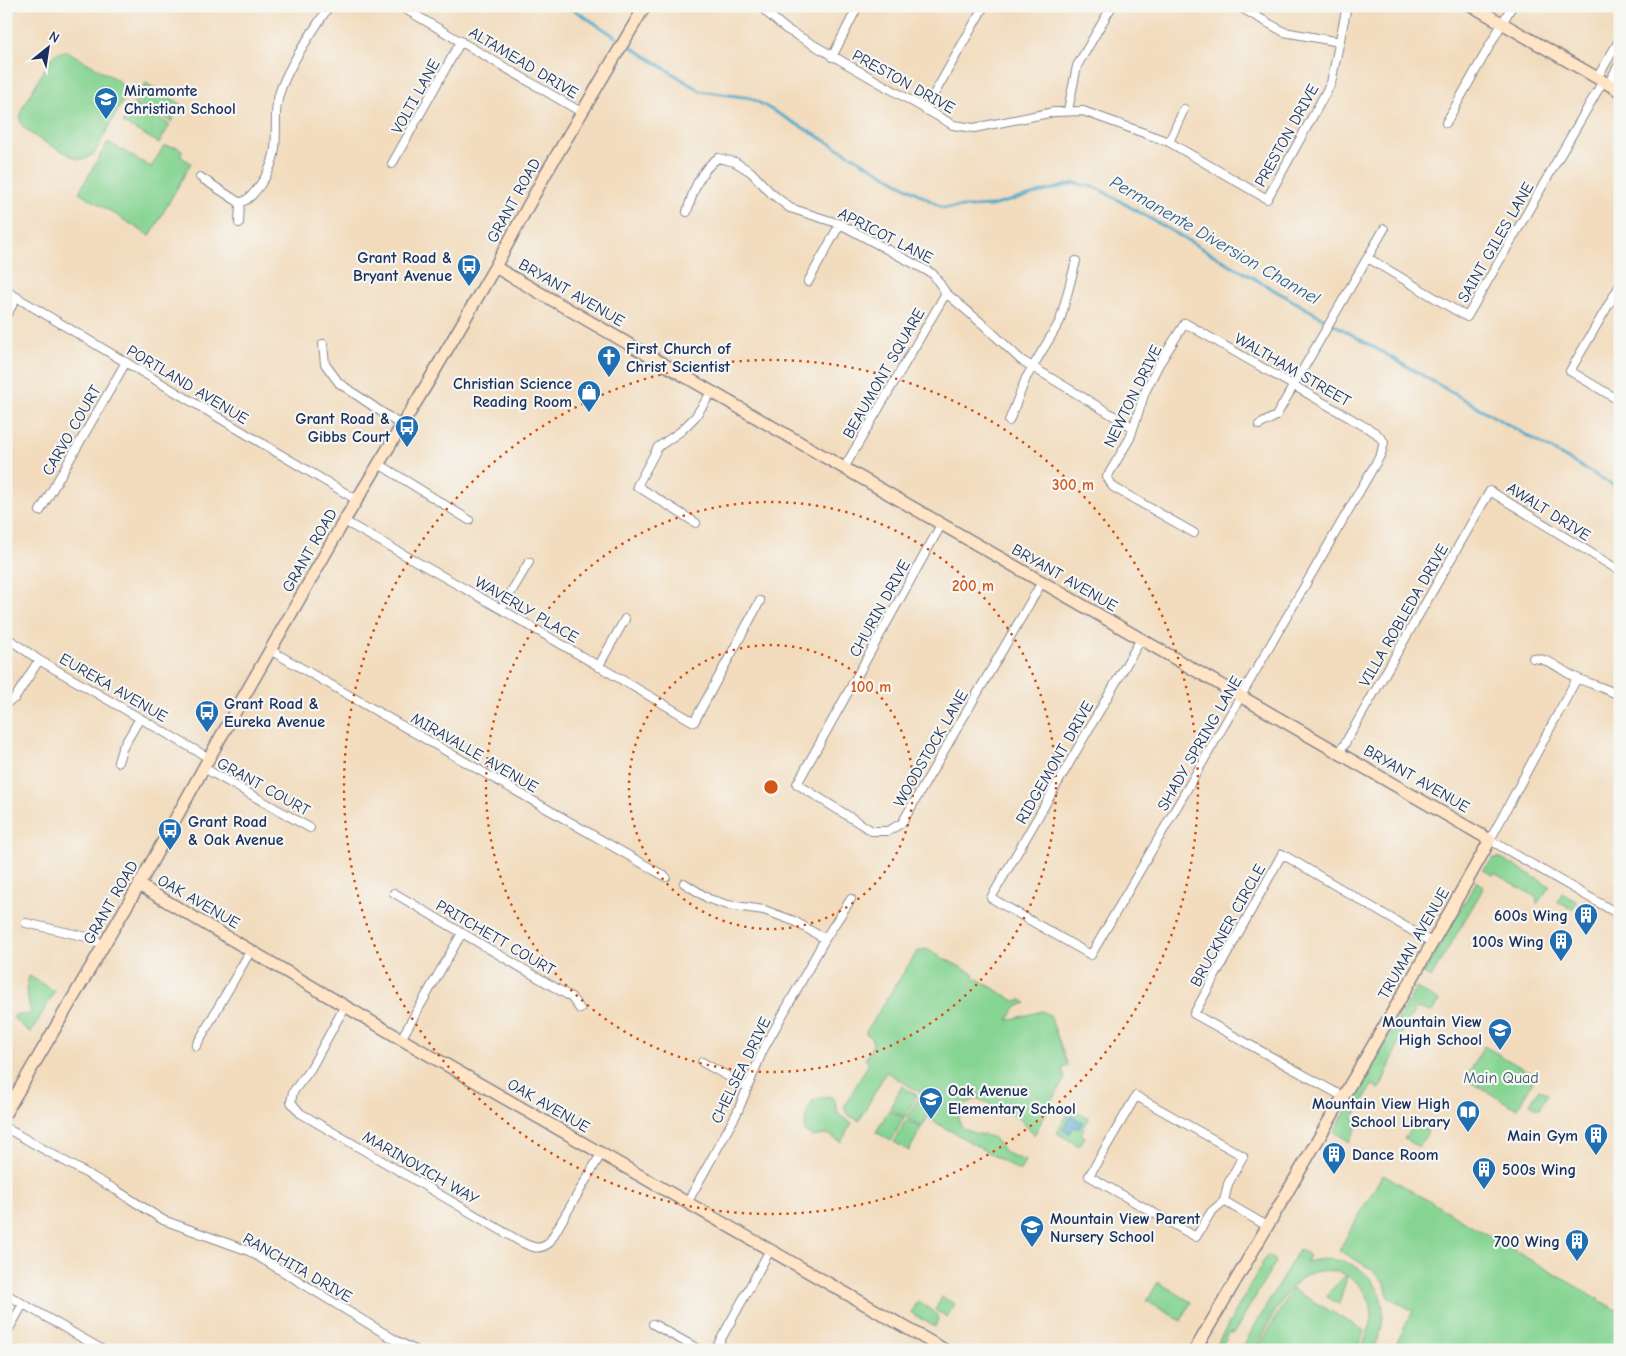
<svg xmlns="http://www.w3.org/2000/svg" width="1626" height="1356" font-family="'Comic Neue',sans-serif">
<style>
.green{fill:#86d492;stroke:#508278}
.water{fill:#4ca8ca;stroke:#346c94}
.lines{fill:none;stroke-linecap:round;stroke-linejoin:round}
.stream{stroke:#4ca8ca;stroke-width:3}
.street-casing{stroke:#86868e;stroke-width:10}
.secondary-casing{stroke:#86868e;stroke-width:14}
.street{stroke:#fff;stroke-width:8}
.secondary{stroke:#ffe4c6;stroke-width:11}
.ring{fill:none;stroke:#d45514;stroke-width:2.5;stroke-dasharray:2.5 5}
.labels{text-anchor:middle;stroke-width:4.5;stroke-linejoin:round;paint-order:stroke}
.street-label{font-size:16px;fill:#1b2f5e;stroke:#f6f6f2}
.poi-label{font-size:16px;font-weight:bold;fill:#1b2f5e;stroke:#f6f6f2;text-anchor:end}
.park-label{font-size:16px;fill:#36586b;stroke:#f6f6f2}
.water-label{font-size:18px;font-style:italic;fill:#2c5984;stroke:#f6f6f2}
.centre{fill:#d45514;stroke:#f6f6f2;stroke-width:2.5}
.ring-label{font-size:15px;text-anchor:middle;font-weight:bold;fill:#d45514;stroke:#f6f6f2;stroke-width:4.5;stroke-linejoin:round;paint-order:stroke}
</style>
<rect width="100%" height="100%" fill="#f6f6f2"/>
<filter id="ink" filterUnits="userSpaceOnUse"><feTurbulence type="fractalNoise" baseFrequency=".02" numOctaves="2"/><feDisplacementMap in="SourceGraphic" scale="10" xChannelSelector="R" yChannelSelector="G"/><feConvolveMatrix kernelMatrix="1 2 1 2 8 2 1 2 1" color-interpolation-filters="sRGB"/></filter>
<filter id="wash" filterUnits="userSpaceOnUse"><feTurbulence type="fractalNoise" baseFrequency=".0096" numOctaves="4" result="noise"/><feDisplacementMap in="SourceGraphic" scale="20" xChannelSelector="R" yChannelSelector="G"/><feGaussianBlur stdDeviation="1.12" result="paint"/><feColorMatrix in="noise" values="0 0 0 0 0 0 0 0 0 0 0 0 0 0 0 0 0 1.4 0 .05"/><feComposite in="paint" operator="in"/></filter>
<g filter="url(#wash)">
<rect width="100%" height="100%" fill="#f2dcbd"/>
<path class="green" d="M67,51L119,81L124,88L123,101L94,154L85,159H77C63,151 30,137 22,125C19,120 21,114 22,109L51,58L55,54Z
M146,83L181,104L171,122L135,102Z
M134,104L170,125L159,143L123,123Z
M108,142L151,167L164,146L177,147L183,151L180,156L191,163L150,236L79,192Z
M1494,858H1501L1550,886L1537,904L1536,897L1494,873L1493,875L1483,870Z
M1477,881L1484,887L1431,978L1423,974Z
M1562,893L1577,902L1572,909L1557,902Z
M926,949L974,974L973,976L1015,1001L1022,1000L1026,1003L1015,1008L1008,1020L1042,1011L1050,1016L1068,1066L1062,1069L1065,1078L1034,1135L1020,1119L977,1098L964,1106L958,1119C964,1136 980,1132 994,1138L1006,1153L1025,1161L1020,1171L930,1119L938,1103L886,1072L859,1121L847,1114L844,1107L869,1063L865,1060L873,1044L871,1037L865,1033L917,952Z
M29,976L55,991L31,1033L13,1018L15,1015L31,1014L26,990Z
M1416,988L1439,1001L1432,1012L1416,1008L1405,1028L1380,1089L1372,1085L1353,1119L1358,1123L1350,1142L1334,1132Z
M1484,1046L1536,1076L1517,1109L1465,1079Z
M902,1086L917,1095L905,1117L890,1108Z
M1539,1089L1548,1094L1539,1109L1530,1104Z
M828,1096L834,1099L839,1115L852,1123L841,1142L827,1134L814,1137L804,1131L808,1109L813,1100Z
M920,1096L935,1104L922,1127L907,1118Z
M1071,1108L1089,1119L1081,1134L1085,1137L1079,1146L1057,1133Z
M889,1110L904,1118L891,1141L876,1132Z
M906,1120L921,1128L909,1151L894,1142Z
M1417,1121L1428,1127L1426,1131L1428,1132L1419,1147L1404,1138Z
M1383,1174L1620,1312V1350H1393L1413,1311L1388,1297L1385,1283L1371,1269L1339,1250Z
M1299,1249L1309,1255L1306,1262C1364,1247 1402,1298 1373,1350H1359C1365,1338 1372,1327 1372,1314C1370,1277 1326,1257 1298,1281C1281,1295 1266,1330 1255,1350H1241Z
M1267,1255L1273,1258L1275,1263L1234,1333L1230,1332L1219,1350H1214Z
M1345,1276L1347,1277L1339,1304L1325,1296Z
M1158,1282L1191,1302L1181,1321L1147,1301Z
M1292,1289L1365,1331L1355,1350H1257Z
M942,1297L955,1304L947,1317L935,1310Z
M918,1301L939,1316L935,1327L911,1313Z"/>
<path class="water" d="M1071,1116L1083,1122L1079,1129L1074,1127L1069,1134L1063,1130Z"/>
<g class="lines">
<path class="stream" d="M568,6L700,91L751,98L943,208L991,206L1075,183L1097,188L1620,489"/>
</g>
</g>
<g filter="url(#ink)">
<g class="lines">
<g class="street-casing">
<path id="street" d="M400,6L581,112
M763,6L766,12L786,29L953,125L974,128L1054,112L1083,111L1169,142L1267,199L1331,83L1347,6
M1238,6L1284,32L1340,42
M832,57L858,6
M1597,78L1620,39
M1608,84L1620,63
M925,110L984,6
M1068,110L1077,66L1112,6
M1446,123L1512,6
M1169,142L1184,109
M392,164L461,41
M200,177L240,203
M687,212C693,191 700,170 718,158L735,162L751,172L771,193L790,208L840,224L933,274L946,293L986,327L1021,360L1132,427
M239,223L240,203C250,199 254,193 260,185C288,146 267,122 282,86C293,58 313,32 329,6
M1368,258L1467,317L1603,81
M808,282L840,224
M1620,285L1570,371L1620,401
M6,291L357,500
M6,316L17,297
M323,344L325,364L339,383L402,426
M1009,421L1026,378L1060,321L1076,261
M1259,425L1276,416L1384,229
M379,464L469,520
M844,468L946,293
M40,511L126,362
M344,521L501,609L694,722L760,601
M696,523L637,486L658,447L681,431L695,417L711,393
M941,525L797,784L872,831H888L902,823L1042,582
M501,609L529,562
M6,637L39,660L209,758
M1141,639L991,898L1091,955L1381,454L1384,442L1376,433L1185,323L1159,364L1145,392L1130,438L1107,477L1113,487L1194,533
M270,650L666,877
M1533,658C1552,659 1562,672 1579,679C1593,685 1607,688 1620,696
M598,667L625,619
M1577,678L1490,840L1620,915
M6,703L15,698L39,660
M1340,752L1490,491L1620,571
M118,762L122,749L140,718
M204,768L310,828
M684,883L709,899L728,905L764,910L794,921L825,939
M394,893L571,997L580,1009
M26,923L91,938L104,946
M345,1006L311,1068L293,1092L291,1102L300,1113L521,1242C532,1247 539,1251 549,1243L601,1154
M401,1039L462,933
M196,1046L251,950
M702,1062L747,1087
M1136,1096L1243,1156L1228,1184L1224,1201L1211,1212L1196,1237L1089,1176Z
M1342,1096L1194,1014L1282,854L1433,943
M6,1128L116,1190L163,1220L249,1251L397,1341L415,1350
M1224,1201L1267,1226
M687,1203L737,1113L763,1050L825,939L851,899
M6,1294L103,1350
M653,1324L700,1350
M6,1334L23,1304
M715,1350L770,1250"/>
</g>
<g class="secondary-casing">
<path id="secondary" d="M1472,6L1620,91
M495,267L1490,840L1413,977L1195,1350
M139,885L401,1039L945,1350
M6,1112L139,885L219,740L344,521L427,384L495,267L546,173L645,6"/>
</g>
<use href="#street" class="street"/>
<use href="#secondary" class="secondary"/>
</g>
</g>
<g class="ring">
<circle cx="771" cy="787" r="142"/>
<circle cx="771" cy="787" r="285"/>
<circle cx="771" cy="787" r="427"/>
</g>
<defs>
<g id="school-pin" transform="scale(1.25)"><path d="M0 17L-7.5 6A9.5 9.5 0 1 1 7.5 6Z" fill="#1f6fb2" stroke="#f6f6f2"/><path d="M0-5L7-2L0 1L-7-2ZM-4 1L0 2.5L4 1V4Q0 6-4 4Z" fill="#fff"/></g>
<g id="bus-pin" transform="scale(1.25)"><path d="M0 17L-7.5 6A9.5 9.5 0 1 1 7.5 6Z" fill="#1f6fb2" stroke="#f6f6f2"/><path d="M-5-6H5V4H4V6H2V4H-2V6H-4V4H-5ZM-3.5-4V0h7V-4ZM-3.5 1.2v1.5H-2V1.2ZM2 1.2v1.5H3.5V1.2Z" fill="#fff"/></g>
<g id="church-pin" transform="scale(1.25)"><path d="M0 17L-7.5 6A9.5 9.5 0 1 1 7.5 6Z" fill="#1f6fb2" stroke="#f6f6f2"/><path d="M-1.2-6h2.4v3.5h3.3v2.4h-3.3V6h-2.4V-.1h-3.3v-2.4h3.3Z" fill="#fff"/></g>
<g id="shop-pin" transform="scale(1.25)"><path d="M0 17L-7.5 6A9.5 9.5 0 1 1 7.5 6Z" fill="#1f6fb2" stroke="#f6f6f2"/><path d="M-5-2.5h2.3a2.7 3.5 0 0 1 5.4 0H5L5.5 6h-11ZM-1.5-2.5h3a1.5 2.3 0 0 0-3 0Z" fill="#fff"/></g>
<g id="building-pin" transform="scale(1.25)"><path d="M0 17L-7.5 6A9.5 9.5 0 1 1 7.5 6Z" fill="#1f6fb2" stroke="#f6f6f2"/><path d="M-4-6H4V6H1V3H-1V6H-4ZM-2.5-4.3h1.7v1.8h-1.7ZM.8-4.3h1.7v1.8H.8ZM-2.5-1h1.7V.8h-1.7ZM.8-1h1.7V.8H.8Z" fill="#fff"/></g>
<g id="library-pin" transform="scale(1.25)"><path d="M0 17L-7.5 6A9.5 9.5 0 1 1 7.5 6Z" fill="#1f6fb2" stroke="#f6f6f2"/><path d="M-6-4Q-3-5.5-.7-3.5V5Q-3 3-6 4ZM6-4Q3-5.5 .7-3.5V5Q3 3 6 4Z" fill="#fff"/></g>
</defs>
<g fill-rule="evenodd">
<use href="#school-pin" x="106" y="99"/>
<use href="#bus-pin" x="469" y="266"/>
<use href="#church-pin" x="609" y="357"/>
<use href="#shop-pin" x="589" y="392"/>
<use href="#bus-pin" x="407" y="427"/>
<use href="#bus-pin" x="207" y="712"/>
<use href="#bus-pin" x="170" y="830"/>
<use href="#building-pin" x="1586" y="915"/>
<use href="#building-pin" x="1561" y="941"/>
<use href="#school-pin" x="1500" y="1030"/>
<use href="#school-pin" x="931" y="1099"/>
<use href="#library-pin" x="1468" y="1112"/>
<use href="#building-pin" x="1596" y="1135"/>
<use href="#building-pin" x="1334" y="1154"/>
<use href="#building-pin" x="1484" y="1169"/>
<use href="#school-pin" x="1032" y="1227"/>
<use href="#building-pin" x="1577" y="1241"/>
</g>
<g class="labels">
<g class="street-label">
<text transform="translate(524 62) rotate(31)" y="6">ALTAMEAD DRIVE</text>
<text transform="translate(904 81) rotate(29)" y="6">PRESTON DRIVE</text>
<text transform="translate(415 96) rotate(-61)" y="6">VOLTI LANE</text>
<text transform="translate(1286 135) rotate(-61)" y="6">PRESTON DRIVE</text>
<text transform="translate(513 200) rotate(-61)" y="6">GRANT ROAD</text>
<text transform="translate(886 235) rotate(27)" y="6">APRICOT LANE</text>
<text transform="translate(1495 242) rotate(-60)" y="6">SAINT GILES LANE</text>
<text transform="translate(572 292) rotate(30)" y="6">BRYANT AVENUE</text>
<text transform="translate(1293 369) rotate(30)" y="6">WALTHAM STREET</text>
<text transform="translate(883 373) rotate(-60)" y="6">BEAUMONT SQUARE</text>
<text transform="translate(188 384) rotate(31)" y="6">PORTLAND AVENUE</text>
<text transform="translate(1132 396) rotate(-64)" y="6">NEWTON DRIVE</text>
<text transform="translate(71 430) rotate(-60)" y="6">CARVO COURT</text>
<text transform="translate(1549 511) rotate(32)" y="6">AWALT DRIVE</text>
<text transform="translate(309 550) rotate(-60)" y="6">GRANT ROAD</text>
<text transform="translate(1065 577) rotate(30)" y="6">BRYANT AVENUE</text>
<text transform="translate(879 608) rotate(-61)" y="6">CHURIN DRIVE</text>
<text transform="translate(527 609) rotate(30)" y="6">WAVERLY PLACE</text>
<text transform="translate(1403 615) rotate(-60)" y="6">VILLA ROBLEDA DRIVE</text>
<text transform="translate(114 687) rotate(30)" y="6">EUREKA AVENUE</text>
<text transform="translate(1199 743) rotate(-60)" y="6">SHADY SPRING LANE</text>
<text transform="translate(930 748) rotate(-60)" y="6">WOODSTOCK LANE</text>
<text transform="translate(475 752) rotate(30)" y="6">MIRAVALLE AVENUE</text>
<text transform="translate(1054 762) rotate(-60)" y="6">RIDGEMONT DRIVE</text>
<text transform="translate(1417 778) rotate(30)" y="6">BRYANT AVENUE</text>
<text transform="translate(264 786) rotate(29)" y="6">GRANT COURT</text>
<text transform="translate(199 901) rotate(30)" y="6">OAK AVENUE</text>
<text transform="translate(110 902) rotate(-60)" y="6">GRANT ROAD</text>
<text transform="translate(1227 925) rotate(-61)" y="6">BRUCKNER CIRCLE</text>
<text transform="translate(496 937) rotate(30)" y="6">PRITCHETT COURT</text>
<text transform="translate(1413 943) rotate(-60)" y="6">TRUMAN AVENUE</text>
<text transform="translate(740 1070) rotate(-64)" y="6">CHELSEA DRIVE</text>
<text transform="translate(549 1105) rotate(30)" y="6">OAK AVENUE</text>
<text transform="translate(421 1167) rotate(30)" y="6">MARINOVICH WAY</text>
<text transform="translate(298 1267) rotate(30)" y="6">RANCHITA DRIVE</text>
</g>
<g class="poi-label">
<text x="124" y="96" text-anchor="start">Miramonte<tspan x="124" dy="18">Christian School</tspan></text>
<text x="452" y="263">Grant Road &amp;<tspan x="452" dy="18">Bryant Avenue</tspan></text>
<text x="626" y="354" text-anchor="start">First Church of<tspan x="626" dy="18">Christ Scientist</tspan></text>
<text x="572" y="389">Christian Science<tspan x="572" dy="18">Reading Room</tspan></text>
<text x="390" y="424">Grant Road &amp;<tspan x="390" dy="18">Gibbs Court</tspan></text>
<text x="224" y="709" text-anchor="start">Grant Road &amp;<tspan x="224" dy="18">Eureka Avenue</tspan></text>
<text x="188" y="827" text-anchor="start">Grant Road<tspan x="188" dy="18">&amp; Oak Avenue</tspan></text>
<text x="1568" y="921">600s Wing</text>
<text x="1544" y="947">100s Wing</text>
<text x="1482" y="1027">Mountain View<tspan x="1482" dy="18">High School</tspan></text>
<text x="948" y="1096" text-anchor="start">Oak Avenue<tspan x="948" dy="18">Elementary School</tspan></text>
<text x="1450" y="1109">Mountain View High<tspan x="1450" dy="18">School Library</tspan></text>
<text x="1578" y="1141">Main Gym</text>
<text x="1352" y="1160" text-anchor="start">Dance Room</text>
<text x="1502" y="1175" text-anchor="start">500s Wing</text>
<text x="1050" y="1224" text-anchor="start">Mountain View Parent<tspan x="1050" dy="18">Nursery School</tspan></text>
<text x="1560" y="1247">700 Wing</text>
</g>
<g class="park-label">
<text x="1501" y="1083">Main Quad</text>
</g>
<g class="water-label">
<text transform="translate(1215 240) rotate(30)" y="6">Permanente Diversion Channel</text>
</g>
</g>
<circle cx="771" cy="787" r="8" class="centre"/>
<g class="ring-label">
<text x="1073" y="490">300 m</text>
<text x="973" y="591">200 m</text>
<text x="871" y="692">100 m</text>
</g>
<rect width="1626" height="1356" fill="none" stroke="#f6f6f2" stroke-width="25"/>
<g transform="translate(48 48) rotate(30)" stroke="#f6f6f2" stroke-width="4" paint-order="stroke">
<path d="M0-4L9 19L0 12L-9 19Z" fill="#1b2f5e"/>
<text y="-8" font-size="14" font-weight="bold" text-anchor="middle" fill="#1b2f5e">N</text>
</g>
</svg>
